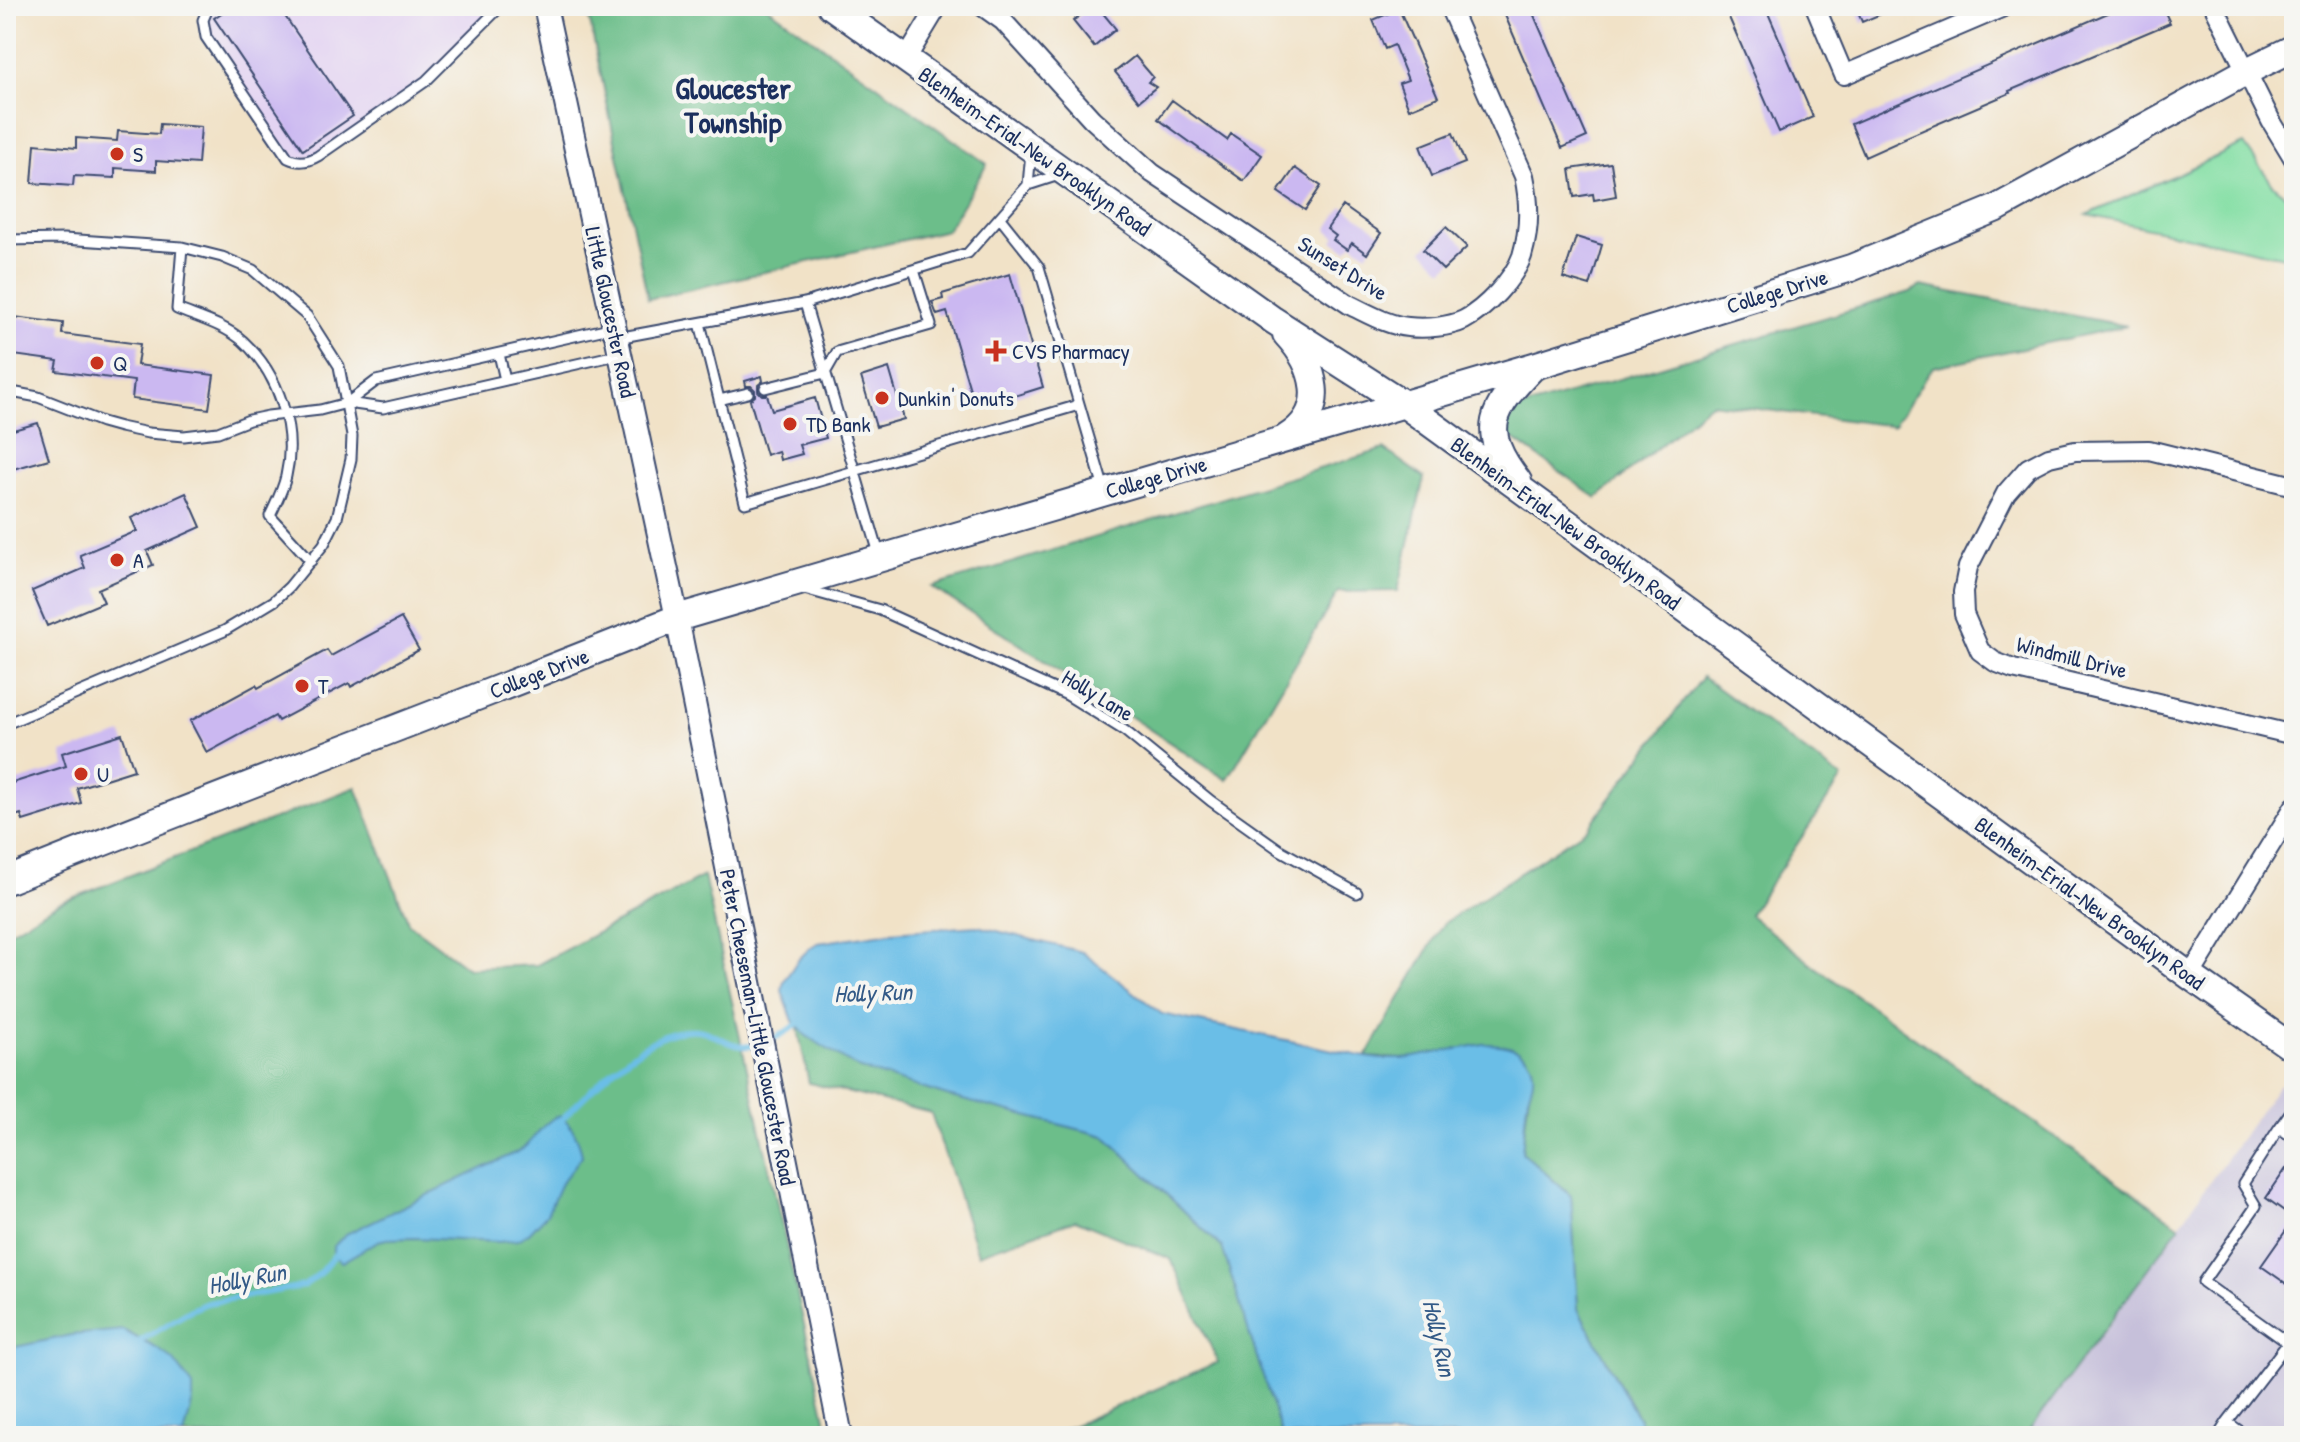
<svg xmlns="http://www.w3.org/2000/svg" width="2300" height="1442" font-family="'Patrick Hand',sans-serif">
<style>
.built{fill:#e3d3f2}
.industrial{fill:#c6c0da}
.green{fill:#85dfa5;stroke:#508782;stroke-width:2}
.forest{fill:#6cbe8a;stroke:#447674;stroke-width:2}
.water{fill:#6bbee7;stroke:#4376a2;stroke-width:2}
.lines{fill:none;stroke-linecap:round;stroke-linejoin:round}
.stream{stroke:#6bbee7;stroke-width:6}
.building{fill:#cbb8f1}
.service-casing{stroke:#3b4a6e;stroke-width:13}
.minor-casing{stroke:#3b4a6e;stroke-width:22}
.tertiary-casing{stroke:#3b4a6e;stroke-width:26}
.secondary-casing{stroke:#3b4a6e;stroke-width:30}
.service{stroke:#fff;stroke-width:9}
.minor{stroke:#fff;stroke-width:18}
.tertiary{stroke:#fff;stroke-width:22}
.secondary{stroke:#fff;stroke-width:26}
.poi-dot{fill:#c8321e;stroke:#f6f6f2;stroke-width:3}
.labels{text-anchor:middle;stroke-width:8;stroke-linejoin:round;paint-order:stroke}
.street-label{font-size:22px;fill:#1b2f5e;stroke:#f6f6f2}
.poi-label{font-size:22px;fill:#1b2f5e;stroke:#f6f6f2;text-anchor:start}
.water-label{font-size:24px;font-style:italic;fill:#335a87;stroke:#f6f6f2}
.district-label{font-size:30px;font-weight:bold;fill:#1b2f5e;stroke:#f6f6f2}
</style>
<rect width="100%" height="100%" fill="#f6f6f2"/>
<filter id="ink" filterUnits="userSpaceOnUse"><feTurbulence type="fractalNoise" baseFrequency=".0125" numOctaves="2"/><feDisplacementMap in="SourceGraphic" scale="16" xChannelSelector="R" yChannelSelector="G"/><feConvolveMatrix kernelMatrix="1 2 1 2 8 2 1 2 1" color-interpolation-filters="sRGB"/></filter>
<filter id="wash" filterUnits="userSpaceOnUse"><feTurbulence type="fractalNoise" baseFrequency=".006" numOctaves="4" result="noise"/><feDisplacementMap in="SourceGraphic" scale="32" xChannelSelector="R" yChannelSelector="G"/><feGaussianBlur stdDeviation="1.8" result="paint"/><feColorMatrix in="noise" values="0 0 0 0 0 0 0 0 0 0 0 0 0 0 0 0 0 1.4 0 .05"/><feComposite in="paint" operator="in"/></filter>
<g filter="url(#wash)">
<rect width="100%" height="100%" fill="#f1e2c7"/>
<path class="built" d="M209,6H509L498,10L426,81L318,156L293,160L206,37Z"/>
<path class="industrial" d="M2279,1084L2294,1095V1436H2025L2109,1324Z"/>
<path class="green" d="M2244,144L2272,183L2294,204V259L2087,215Z"/>
<path class="forest" d="M590,6H766L987,164L947,230L648,299L587,8Z
M1921,286L2127,326L1933,367L1893,426L1711,403L1597,498L1485,419L1910,292Z
M1384,449L1424,478L1398,591L1338,592L1227,780L932,587Z
M1702,677L1842,778L1749,915L1817,968L2180,1226L2025,1436H1636L1639,1419L1578,1309L1571,1196L1522,1152L1532,1066L1366,1057L1443,924L1588,828Z
M356,787L409,924L468,968L537,965L704,876L829,1436H6V934L57,904Z
M791,995L858,1068L1105,1136L1223,1248L1282,1436H1049L1218,1362L1171,1259L1075,1220L978,1254L931,1113L809,1083Z"/>
<path class="water" d="M977,926L1082,952L1162,1014L1366,1057L1381,1059H1403L1483,1044C1504,1043 1536,1050 1533,1078C1533,1084 1530,1090 1528,1096C1525,1114 1524,1133 1522,1152L1571,1196L1578,1309L1639,1420L1641,1436H1282L1222,1247L1105,1136L947,1096L858,1068L805,1035L793,1021L782,991L783,985L784,981L798,960L811,947L818,943L891,932Z
M560,1116C572,1123 580,1142 582,1156L561,1183L547,1214L529,1233L517,1240L499,1242L414,1238L387,1239L378,1241L342,1262L333,1256V1247L346,1234L521,1150C534,1140 546,1118 560,1116Z
M123,1330L158,1349L173,1360L193,1386V1400L184,1436H6V1349L71,1335Z"/>
<g class="lines">
<path class="stream" d="M559,1122C588,1093 640,1037 682,1031C703,1027 710,1034 728,1042C756,1055 779,1036 801,1022
M137,1343L193,1309L207,1303L304,1286L319,1274L338,1251"/>
</g>
<g id="blocks">
<path class="building" d="M232,6H278L353,116L303,150L214,18Z
M1092,6H1097L1116,29L1094,47L1073,21Z
M1501,6H1530L1587,137L1562,148Z
M1724,6H1765L1813,117L1779,132Z
M1855,6H1900L1862,22Z
M2124,6H2162L2170,23L2009,91L2010,93L1904,138L1905,139L1865,157L1851,124Z
M1399,9L1438,97L1409,109L1399,83L1408,80L1394,45L1385,49L1373,20Z
M1135,56L1153,77L1148,82L1156,87L1139,101L1115,72Z
M1172,100L1227,140L1231,134L1262,155L1244,181L1158,119Z
M160,124L201,127L198,164L156,161V171L115,168V178L74,176L73,186L32,183L35,144L76,148V138L117,141L118,131L159,134Z
M1453,133L1465,163L1432,176L1420,146Z
M1611,163L1616,196L1594,200L1593,194L1574,197L1570,169Z
M1295,168L1321,186L1305,210L1278,192Z
M1343,206L1381,233L1367,254L1352,243L1347,250L1333,240L1336,236L1327,229Z
M1446,227L1467,247L1443,270L1423,250Z
M1576,237L1602,245L1590,286L1563,278Z
M1010,274L1043,387L1002,400L1000,395L974,403L947,312L937,315L932,302L943,299L942,294Z
M6,316L63,323L62,334L140,344L137,365L214,375L209,409L132,399L134,381L56,371L58,361L6,354Z
M889,368L904,419L876,427L861,377Z
M762,376L763,381L758,385V391L762,395H767L772,410L815,398L826,438L799,445L802,454L780,460L778,451L766,455L750,400L755,396V390L751,386H746L745,381Z
M38,423L49,459L6,471V432Z
M186,493L201,527L147,551L153,565L98,589L104,602L47,626L32,591L85,568L80,555L137,531L131,518Z
M401,618L419,650L351,687L349,683L278,721L275,716L207,753L190,721L256,685L258,688L327,650L331,656Z
M122,734L134,770L77,788L81,803L23,821L21,814L6,819V785L66,766L62,753Z
M2294,1157V1218L2266,1198Z
M2294,1219V1289L2261,1266Z"/>
</g>
</g>
<g filter="url(#ink)">
<use href="#blocks" fill-opacity="0" stroke="#3b4a6e" stroke-width="2"/>
<g class="lines">
<g class="service-casing">
<path id="service" d="M209,6L203,20L206,37L288,158C298,163 308,162 318,156L426,81L498,9L509,6
M1031,152L1028,185L1062,174
M1000,218L1039,267L1104,489
M6,240L64,239L182,247L222,257L253,270L307,316L339,366L352,436L351,459L337,518L324,544L289,587L274,601L224,631L6,724
M182,247L177,309C199,318 225,325 243,341C279,374 297,429 286,476C283,490 276,503 270,516L311,561
M805,303L880,557
M700,323L745,503L1079,405
M617,338L805,303L968,253L1028,185
M499,354L505,380
M765,388L825,373L837,352L931,325L914,270
M6,391L38,397L102,422L120,427L148,433L184,436L218,432L249,420L268,416L320,410L347,403L383,408L621,354
M719,400L748,393
M347,403L376,381L614,327
M804,589L880,610L1067,695L1125,731L1211,801L1280,850L1357,893
M2294,1107L2279,1128L2294,1138
M2279,1128L2243,1184L2256,1206L2203,1282L2288,1343
M2218,1436L2227,1422
M2247,1436L2227,1422L2294,1335"/>
</g>
<g class="minor-casing">
<path id="minor" d="M982,6L1003,21L1092,119L1152,173L1350,305C1369,314 1387,325 1408,327C1425,329 1449,327 1464,320C1485,309 1514,279 1522,256C1530,229 1530,203 1524,176L1449,6
M1815,6L1844,75L2006,6
M2214,6L2271,121L2294,159
M906,59L938,6
M2294,486L2149,450L2075,451L2049,457L2028,468L2006,493L1968,567L1963,592L1964,614L1980,651L1995,662L2013,669L2294,735
M2190,976L2294,807"/>
</g>
<g class="tertiary-casing">
<path id="tertiary" d="M545,6L677,618L841,1436"/>
</g>
<g class="secondary-casing">
<path id="secondary" d="M831,6L1273,320L1404,404L2190,976L2294,1049
M1286,334C1315,365 1330,411 1287,437
M1518,481C1478,430 1492,409 1532,368
M6,881C228,791 454,708 677,618L1534,366L1851,268L1997,208L2247,71L2294,48"/>
</g>
<use href="#service" class="service"/>
<use href="#minor" class="minor"/>
<use href="#tertiary" class="tertiary"/>
<use href="#secondary" class="secondary"/>
</g>
</g>
<g class="poi-dot">
<circle cx="117" cy="154" r="8"/>
<path d="M992 339h8v8h8v8h-8v8h-8v-8h-8v-8h8z"/>
<circle cx="97" cy="363" r="8"/>
<circle cx="882" cy="398" r="8"/>
<circle cx="790" cy="424" r="8"/>
<circle cx="117" cy="560" r="8"/>
<circle cx="302" cy="686" r="8"/>
<circle cx="81" cy="774" r="8"/>
</g>
<g class="labels">
<g class="street-label">
<text transform="translate(1035 151) rotate(35)" y="8">Blenheim-Erial-New Brooklyn Road</text>
<text transform="translate(1343 268) rotate(32)" y="8">Sunset Drive</text>
<text transform="translate(1777 291) rotate(-17)" y="8">College Drive</text>
<text transform="translate(611 312) rotate(78)" y="8">Little Gloucester Road</text>
<text transform="translate(1156 477) rotate(-16)" y="8">College Drive</text>
<text transform="translate(1566 523) rotate(36)" y="8">Blenheim-Erial-New Brooklyn Road</text>
<text transform="translate(2072 657) rotate(14)" y="8">Windmill Drive</text>
<text transform="translate(539 673) rotate(-21)" y="8">College Drive</text>
<text transform="translate(1098 695) rotate(31)" y="8">Holly Lane</text>
<text transform="translate(2090 903) rotate(36)" y="8">Blenheim-Erial-New Brooklyn Road</text>
<text transform="translate(758 1027) rotate(79)" y="8">Peter Cheeseman-Little Gloucester Road</text>
</g>
<g class="poi-label">
<text x="133" y="162">S</text>
<text x="1012" y="359">CVS Pharmacy</text>
<text x="113" y="371">Q</text>
<text x="898" y="406">Dunkin' Donuts</text>
<text x="806" y="432">TD Bank</text>
<text x="133" y="568">A</text>
<text x="318" y="694">T</text>
<text x="97" y="782">U</text>
</g>
<g class="water-label">
<text transform="translate(873 993) rotate(-2)" y="8">Holly Run</text>
<text transform="translate(247 1279) rotate(-11)" y="8">Holly Run</text>
<text transform="translate(1439 1338) rotate(77)" y="8">Holly Run</text>
</g>
<g class="district-label">
<text x="733" y="99">Gloucester<tspan x="733" dy="34">Township</tspan></text>
</g>
</g>
<rect width="2300" height="1442" fill="none" stroke="#f6f6f2" stroke-width="32"/>
</svg>
